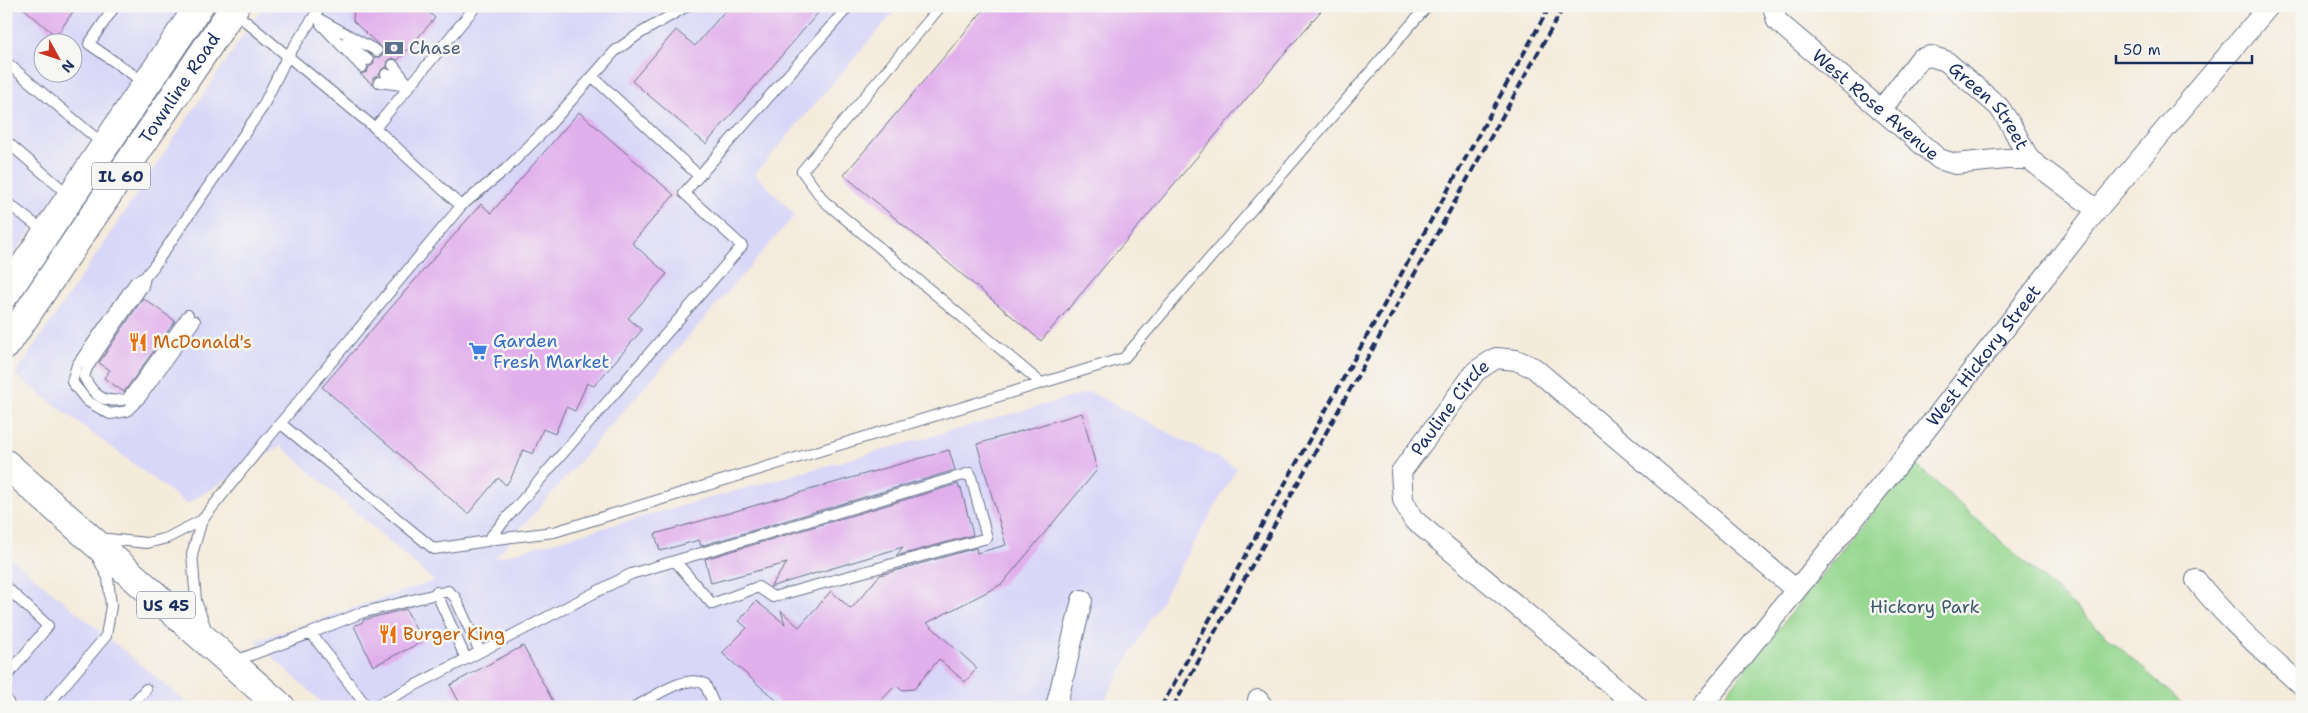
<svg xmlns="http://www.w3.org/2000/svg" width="2308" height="713" font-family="'Shantell Sans',sans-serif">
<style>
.built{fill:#d9d7f8;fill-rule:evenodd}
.green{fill:#95d78f;stroke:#588376}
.building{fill:#e1afec}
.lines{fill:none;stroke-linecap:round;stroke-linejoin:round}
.service-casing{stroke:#67718a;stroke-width:12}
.minor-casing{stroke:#67718a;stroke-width:22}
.primary-casing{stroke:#67718a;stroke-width:30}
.service{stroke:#fff;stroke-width:10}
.minor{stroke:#fff;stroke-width:20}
.primary{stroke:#fff;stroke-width:28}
.rail{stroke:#1b2f5e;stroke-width:4;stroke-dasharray:8 4;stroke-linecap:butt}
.labels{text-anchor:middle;stroke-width:5;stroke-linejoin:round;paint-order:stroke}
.shield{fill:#f6f6f2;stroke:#5d6b8a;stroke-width:1}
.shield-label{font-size:16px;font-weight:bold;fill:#1b2f5e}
.service-label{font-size:18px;fill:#4e5e75;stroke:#f6f6f2;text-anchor:start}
.street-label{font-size:18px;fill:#1b2f5e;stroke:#f6f6f2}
.shop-label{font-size:18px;fill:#366cbe;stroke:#f6f6f2;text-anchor:start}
.food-label{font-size:18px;fill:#c56008;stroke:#f6f6f2;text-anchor:start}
.park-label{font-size:18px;fill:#3a596a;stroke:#f6f6f2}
</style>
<rect width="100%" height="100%" fill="#f6f6f2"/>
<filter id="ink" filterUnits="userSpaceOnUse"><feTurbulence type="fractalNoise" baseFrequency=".02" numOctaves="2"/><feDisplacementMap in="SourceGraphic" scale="10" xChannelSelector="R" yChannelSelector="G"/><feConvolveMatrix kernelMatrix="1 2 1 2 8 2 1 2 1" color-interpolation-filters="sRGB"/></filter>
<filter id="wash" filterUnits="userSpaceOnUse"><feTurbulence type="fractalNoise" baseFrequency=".0096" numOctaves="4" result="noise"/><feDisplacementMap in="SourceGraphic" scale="20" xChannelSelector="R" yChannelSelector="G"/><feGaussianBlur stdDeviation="1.12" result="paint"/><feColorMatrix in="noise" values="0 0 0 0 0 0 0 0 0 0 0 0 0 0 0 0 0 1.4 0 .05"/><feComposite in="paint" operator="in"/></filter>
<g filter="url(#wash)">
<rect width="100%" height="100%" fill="#f4ebdb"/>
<path class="built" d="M6,6H184L6,267ZM42,42H72V72H42Z
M263,6H899L755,174L795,215L495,558L1090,392L1237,468L1104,701L1094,707H327L255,641L434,581L281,446L187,504L15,375Z
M6,554L192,707H6Z"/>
<path class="green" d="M1913,462L2186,707H1715Z"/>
<g id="blocks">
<path class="building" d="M21,6H77L56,36Z
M354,6H422L435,18L398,60L392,58L388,60L387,67L382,69L379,75L373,78V85L360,74L367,72L369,67L374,64V57H381L384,50L353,21Z
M729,6H824L706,144L632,81L676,30L695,46Z
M987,6H1325L1041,341L844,175Z
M579,112L674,195L632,243L667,274L628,318L642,330L594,386L587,383L575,411L566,407L555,434L543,429L533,454L523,450L511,478L506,485L498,478L468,514L322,387L481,204L491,213Z
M143,298L175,321L124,392L104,378L110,370L99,363Z
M1082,413L1097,470L1002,584L927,623L977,668L965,682L939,659L914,689L901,690L896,685L875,707H784L722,653L747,628L739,621L756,601L785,624L781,611L799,627L831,591L851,609L880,575L976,548L977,553L1006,545L977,444Z
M949,450L955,470L701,546L699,540L660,551L655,534Z
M958,484L959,488H961L973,535L896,556L903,547L770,587L787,563L711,583L705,559Z
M406,609L422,642L373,666L354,626L363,622V620Z
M523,646L556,707H462L450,685Z"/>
</g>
</g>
<g filter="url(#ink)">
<use href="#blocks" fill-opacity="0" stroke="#67718a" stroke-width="1"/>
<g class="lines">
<g class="service-casing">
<path id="service" d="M115,6L89,44L145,83
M941,6L802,171L824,201L1041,383
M314,16L377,51
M321,24L362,67
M346,42L368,60
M6,62L104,145
M393,65L408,84
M386,74L402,82
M593,77L699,176
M379,82L410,86
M375,128L476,6
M6,141L70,196
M6,202L45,232
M461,206L506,169L546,129L615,51L639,34L687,6
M145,277L143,286L87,368L84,377C94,397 105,404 127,399L188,315
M195,321L141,397L127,411L110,414L87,401L72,382L77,365L135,282L145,277L154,266L262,108L287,57L321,6
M280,423L434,549L487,541L742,246L684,193L849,6
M98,538L147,543L167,538L202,520
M488,540L554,532L1124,358L1427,6
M6,587L48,626L7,676L6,690
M436,592L466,659
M207,632L196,601L192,554L202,520L264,443L461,206L375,128L233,11
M311,633L361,613L448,591L455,597L480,652
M232,662L311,633L367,707
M6,698L10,707
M46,707L106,636L111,606L108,578L98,558
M130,707L146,689
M373,707L631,574L970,473L987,538L773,597L758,587L712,604L676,562
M635,707C654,697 686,673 705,684L715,707"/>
</g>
<g class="minor-casing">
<g id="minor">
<path id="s1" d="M1773,6L1777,21L1939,159L1955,164L2006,159H2029"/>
<path id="s2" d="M1881,110L1920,59L1930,56L1946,61L1999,107L2011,125L2029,159L2097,210"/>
<path d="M2196,580C2227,620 2265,652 2302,686"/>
<path d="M1258,700L1263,707"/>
<path d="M1056,707L1082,600"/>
<path id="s3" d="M1638,707L1413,519L1403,500L1401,472L1476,371L1496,358L1516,360L1534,368L1796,590"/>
<path id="s4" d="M1701,707L1915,444L2097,210L2269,6"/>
</g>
</g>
<g class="primary-casing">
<g id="primary">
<path d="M6,293L199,6"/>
<path id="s5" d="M6,345L235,6"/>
<path d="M6,464L281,707"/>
</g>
</g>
<use href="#service" class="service"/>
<use href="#minor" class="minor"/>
<use href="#primary" class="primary"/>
<path class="rail" d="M1161,707L1550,6
M1173,707L1564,6"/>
</g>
</g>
<defs>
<g id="bank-bare" transform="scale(1.5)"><path d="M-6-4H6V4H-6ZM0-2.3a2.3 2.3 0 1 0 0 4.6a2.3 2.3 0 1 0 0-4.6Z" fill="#5c6f8a" stroke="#f6f6f2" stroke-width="2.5" paint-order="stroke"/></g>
<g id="restaurant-bare" transform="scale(1.5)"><path d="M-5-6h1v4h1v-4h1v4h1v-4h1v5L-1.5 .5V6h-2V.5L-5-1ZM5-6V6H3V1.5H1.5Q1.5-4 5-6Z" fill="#e8710a" stroke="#f6f6f2" stroke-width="2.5" paint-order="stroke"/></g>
<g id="supermarket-bare" transform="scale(1.5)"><path d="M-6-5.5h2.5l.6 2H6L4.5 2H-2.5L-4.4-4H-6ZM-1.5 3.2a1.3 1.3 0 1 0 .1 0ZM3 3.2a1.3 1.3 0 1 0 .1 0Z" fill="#3f7fe0" stroke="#f6f6f2" stroke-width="2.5" paint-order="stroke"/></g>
</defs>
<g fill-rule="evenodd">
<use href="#bank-bare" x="394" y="48"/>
<use href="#restaurant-bare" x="138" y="342"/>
<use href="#supermarket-bare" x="478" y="351"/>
<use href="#restaurant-bare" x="388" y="634"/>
</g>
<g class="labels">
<g class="shield">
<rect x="92" y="162.5" width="58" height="27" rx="4"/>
<rect x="137" y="591.5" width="58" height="27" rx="4"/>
</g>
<g class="shield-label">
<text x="121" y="182">IL 60</text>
<text x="166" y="611">US 45</text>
</g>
<g class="service-label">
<text x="409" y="54">Chase</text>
</g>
<g class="street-label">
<text dy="6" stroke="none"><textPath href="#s5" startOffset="310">Townline Road</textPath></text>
<text dy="6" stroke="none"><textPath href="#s1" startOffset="145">West Rose Avenue</textPath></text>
<text dy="6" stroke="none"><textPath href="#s2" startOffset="154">Green Street</textPath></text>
<text dy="6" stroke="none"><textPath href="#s4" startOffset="451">West Hickory Street</textPath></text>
<text dy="6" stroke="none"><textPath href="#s3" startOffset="424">Pauline Circle</textPath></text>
</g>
<g class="shop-label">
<text x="493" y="347">Garden<tspan x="493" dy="21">Fresh Market</tspan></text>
</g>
<g class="food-label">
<text x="153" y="348">McDonald's</text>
<text x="403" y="640">Burger King</text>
</g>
<g class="park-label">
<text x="1925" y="613">Hickory Park</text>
</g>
</g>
<rect width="2308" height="713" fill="none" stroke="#f6f6f2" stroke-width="25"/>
<g transform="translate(58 58) rotate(130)"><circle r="24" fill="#f6f6f2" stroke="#9ea6b7"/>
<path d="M0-4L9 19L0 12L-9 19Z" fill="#c8321e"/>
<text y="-8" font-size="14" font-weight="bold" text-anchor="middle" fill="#1b2f5e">N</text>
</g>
<path d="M2116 55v8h136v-8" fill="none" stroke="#1b2f5e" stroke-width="2.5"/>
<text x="2123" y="55" font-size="15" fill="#1b2f5e" stroke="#f6f6f2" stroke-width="4" paint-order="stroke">50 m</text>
</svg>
